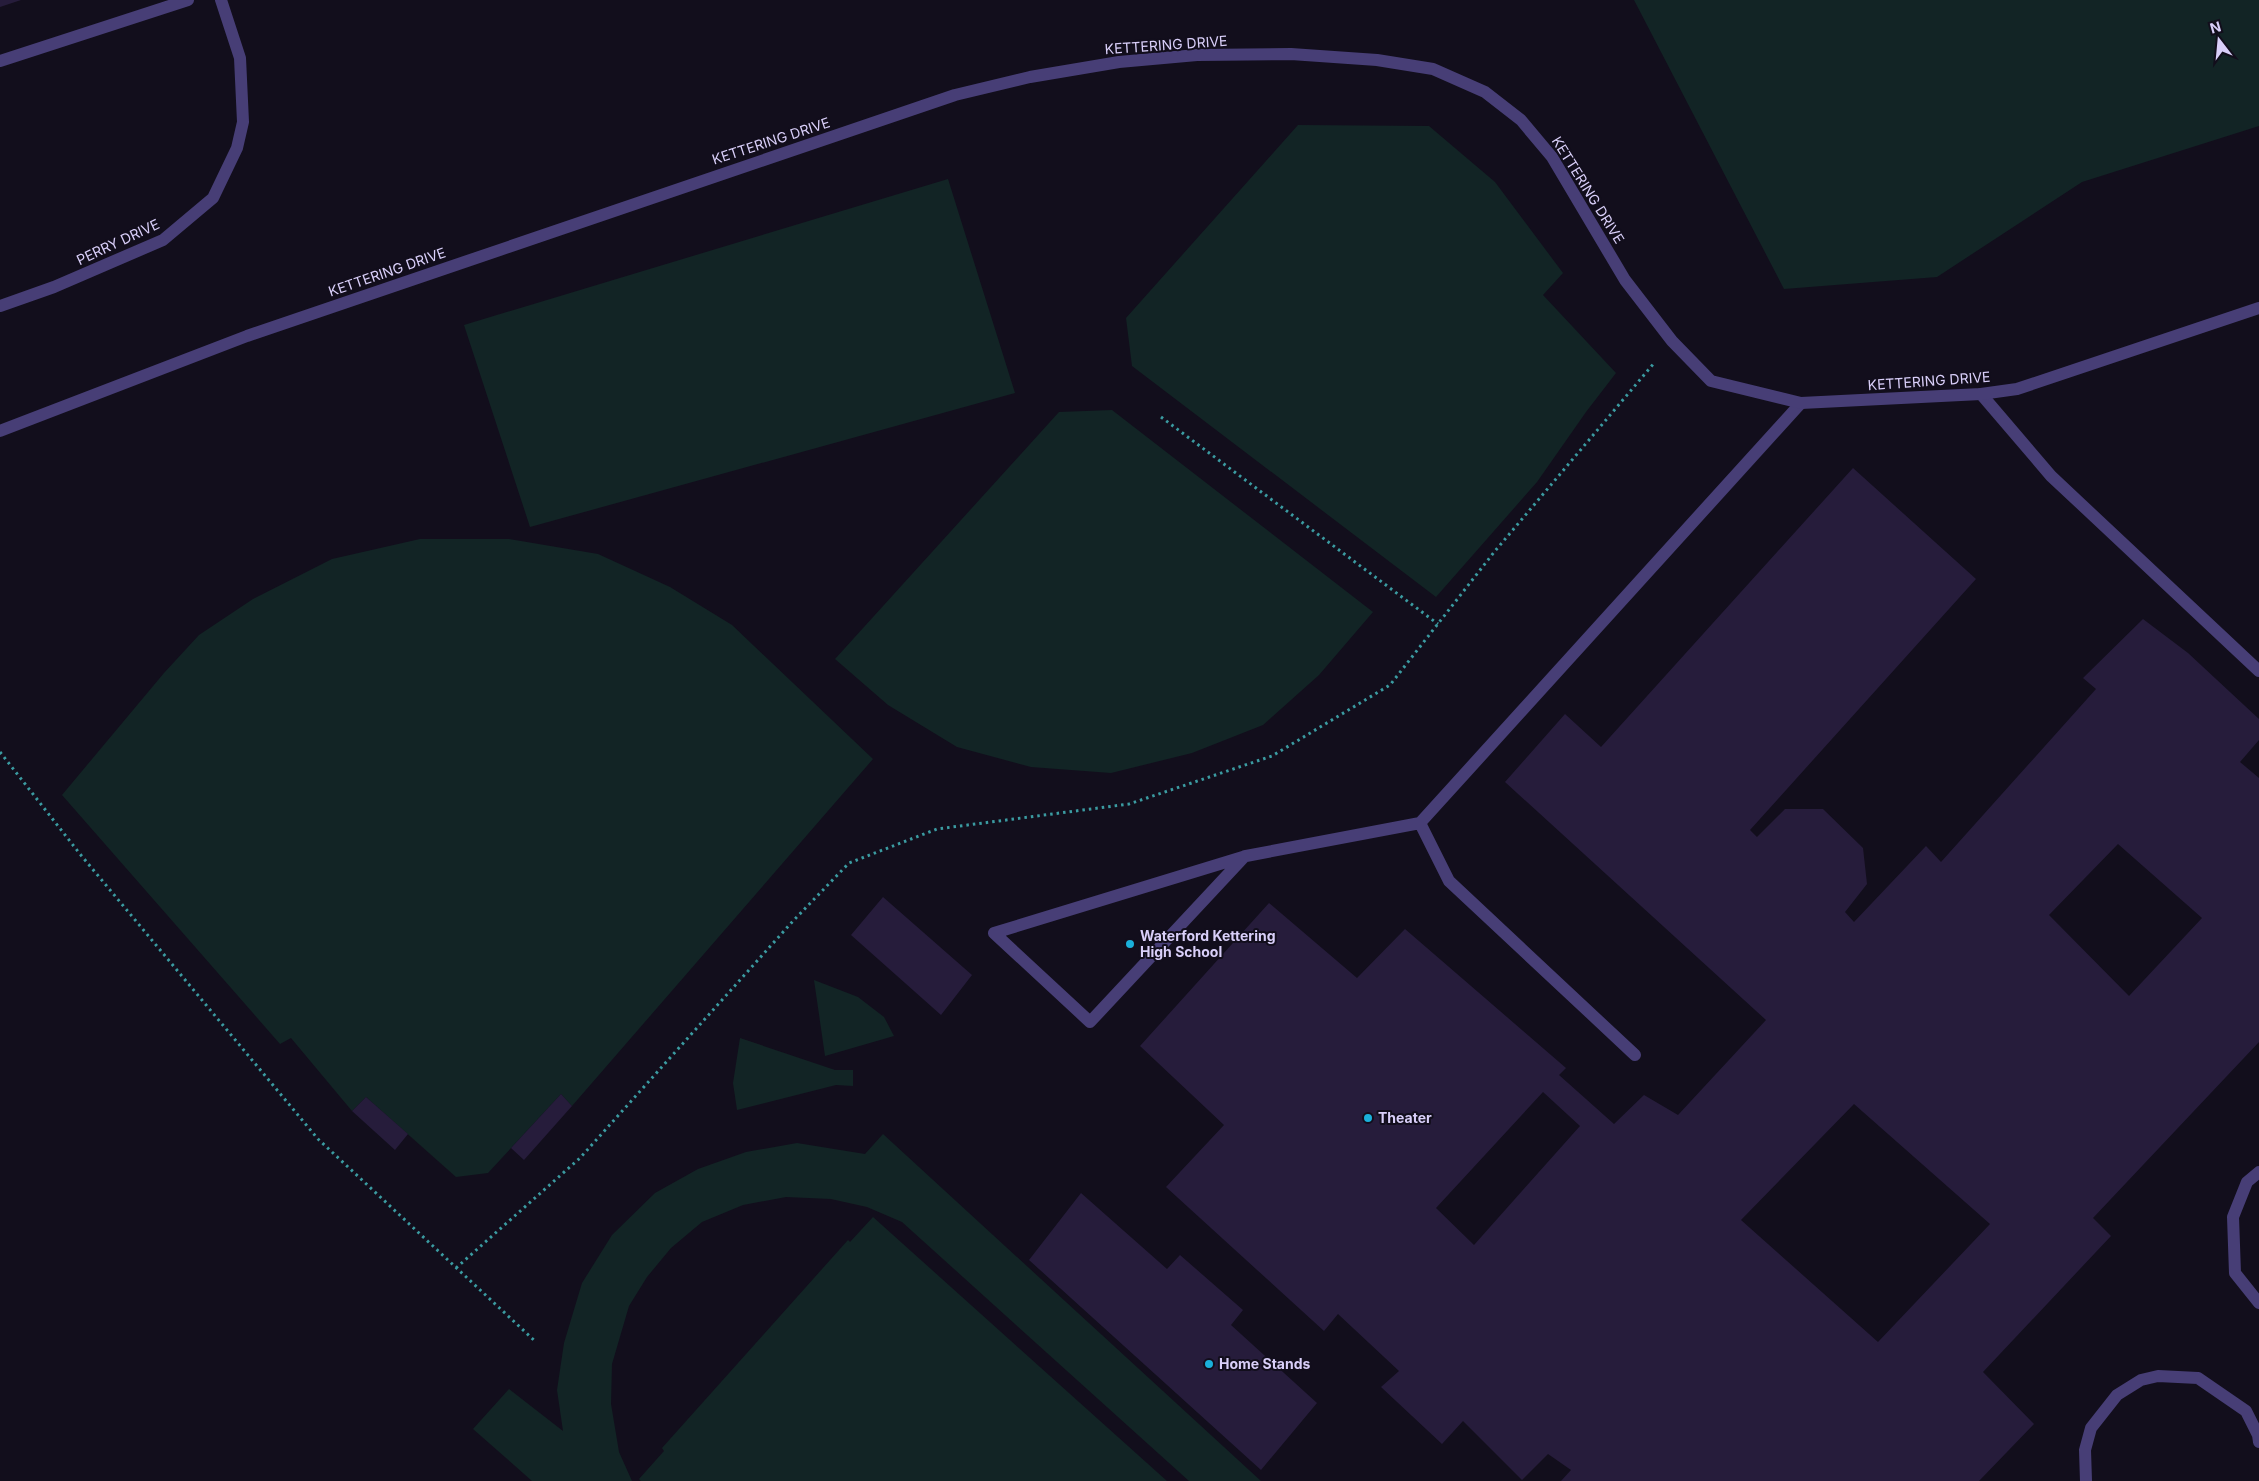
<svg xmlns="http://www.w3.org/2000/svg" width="2259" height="1481" font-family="Inter,sans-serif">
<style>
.green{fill:#122425}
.building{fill:#261c3b;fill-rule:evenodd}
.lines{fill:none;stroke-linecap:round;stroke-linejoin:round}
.path{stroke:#3b9ba1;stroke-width:3;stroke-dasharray:2.5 4;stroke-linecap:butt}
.service{stroke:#473e76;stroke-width:12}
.minor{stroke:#473e76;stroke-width:12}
.poi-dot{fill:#1ab0da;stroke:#120e1c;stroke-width:2}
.labels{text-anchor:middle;stroke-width:4;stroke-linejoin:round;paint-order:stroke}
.street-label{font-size:14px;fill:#d9cff9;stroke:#120e1c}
.poi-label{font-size:14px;font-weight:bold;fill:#d9cff9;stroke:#120e1c;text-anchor:start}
</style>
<rect width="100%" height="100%" fill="#120e1c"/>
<path class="green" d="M1634,0H2259V126L2082,182L1937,277L1784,289Z
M1298,125L1429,126L1495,182L1563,273L1543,295L1616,373L1586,412L1537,482L1436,597L1132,366L1126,318Z
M948,179L1015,393L530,527L464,325Z
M1112,410L1373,612L1319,675L1263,725L1192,753L1111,773L1031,767L957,747L888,705L835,659L1059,412Z
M420,539H509L598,554L670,587L732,625L873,759L572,1106L561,1094L488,1173L456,1177L366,1097L352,1111L291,1038L280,1044L62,795L164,673L199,635L253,599L332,559Z
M814,980L858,997L884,1017L894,1036L825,1056Z
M740,1038L835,1070H853V1086L836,1085L737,1110L733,1083Z
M883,1134L1261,1481H1189L902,1222L867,1207L831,1199L786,1197L743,1205L702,1222L671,1248L647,1277L629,1306L612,1364L611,1404L619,1452L632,1481H532L473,1429L509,1389L563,1431L557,1390L564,1343L582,1283L612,1235L655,1193L698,1169L746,1152L797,1143L865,1154Z
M873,1217L1167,1481H641L639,1479L664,1451L662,1448L848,1240L850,1242Z"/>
<path class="building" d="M0,0H21L0,7Z
M1853,468L1976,579L1750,830L1757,837L1785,809H1823L1863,848L1867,884L1845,912L1854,922L1926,846L1941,862L2096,689L2083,678L2143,619L2188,653L2259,719V740L2240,762L2259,778V1042L2093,1218L2111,1236L1983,1372L2034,1424L1979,1481H1561L1571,1470L1548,1454L1522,1480L1463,1421L1442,1444L1381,1387L1399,1371L1338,1314L1324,1331L1166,1187L1224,1125L1140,1046L1269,903L1357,978L1405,929L1566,1068L1559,1075L1614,1124L1644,1095L1678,1115L1766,1020L1505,782L1565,714L1601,747ZM2118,844L2202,918L2129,996L2049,915ZM1543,1092L1580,1126L1474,1245L1436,1208ZM1854,1104L1990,1224L1878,1342L1741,1220Z
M883,897L972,975L941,1015L851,935Z
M561,1094L572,1106L524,1160L511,1148Z
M366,1097L408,1134L395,1150L352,1111Z
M1081,1193L1167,1269L1180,1255L1243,1310L1231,1325L1317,1403L1261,1470L1029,1260Z"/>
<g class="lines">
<path class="path" d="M1161,417L1438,624
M0,752L80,854L318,1139L536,1342
M456,1268L580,1158L793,921L849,863L937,829L1129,804L1272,756L1390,685L1495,551L1655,362"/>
<path class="service" d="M0,61L188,0
M1981,394L2051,476L2259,671
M1420,823L1449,881L1635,1055
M994,933L1246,856L1420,823L1801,403
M994,933L1090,1022L1245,856
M2259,1172L2247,1182L2233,1217L2235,1273L2259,1303
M2086,1481L2085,1450L2091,1428L2117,1395L2141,1380L2158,1376L2198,1378L2246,1411L2258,1435L2259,1442"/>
<path class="minor" d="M0,306L54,287L163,240L213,198L237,148L243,122L240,58L221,0
M0,431L247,336L955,95L1030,77L1119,62L1197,55L1291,54L1377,60L1433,69L1485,92L1521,120L1552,157L1625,280L1672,341L1711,381L1801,403L1981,394L2017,389L2259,308"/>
</g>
<g class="poi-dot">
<circle cx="1130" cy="944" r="5"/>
<circle cx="1368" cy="1118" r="5"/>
<circle cx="1209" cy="1364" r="5"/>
</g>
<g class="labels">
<g class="street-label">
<text transform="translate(1166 45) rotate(-4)" y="5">KETTERING DRIVE</text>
<text transform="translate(771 141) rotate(-18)" y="5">KETTERING DRIVE</text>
<text transform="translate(1588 190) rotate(58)" y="5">KETTERING DRIVE</text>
<text transform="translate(118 242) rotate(-25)" y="5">PERRY DRIVE</text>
<text transform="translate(387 272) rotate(-19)" y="5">KETTERING DRIVE</text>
<text transform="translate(1929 381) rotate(-4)" y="5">KETTERING DRIVE</text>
</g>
<g class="poi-label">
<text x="1140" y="941">Waterford Kettering<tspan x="1140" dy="16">High School</tspan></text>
<text x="1378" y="1123">Theater</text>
<text x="1219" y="1369">Home Stands</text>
</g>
</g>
<g transform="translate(2219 40) rotate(344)" stroke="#120e1c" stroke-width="4" paint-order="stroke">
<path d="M0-4L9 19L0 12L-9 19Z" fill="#d9cff9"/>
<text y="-8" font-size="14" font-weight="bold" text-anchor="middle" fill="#d9cff9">N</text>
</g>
</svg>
